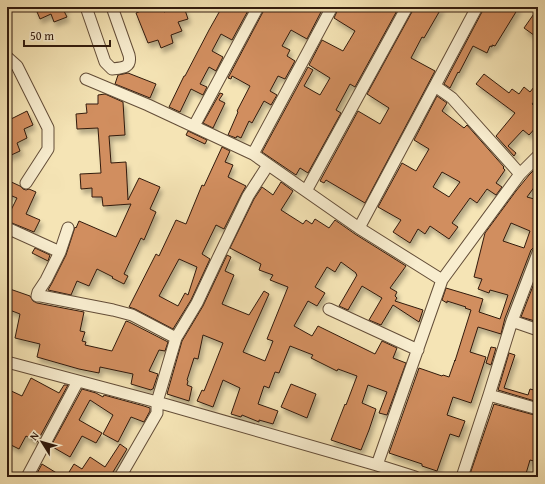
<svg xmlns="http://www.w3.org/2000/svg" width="545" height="484" font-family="'Gentium Book Plus',serif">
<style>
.building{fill:#d18e5f;stroke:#321b0e;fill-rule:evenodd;filter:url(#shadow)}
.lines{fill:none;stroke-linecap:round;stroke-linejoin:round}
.minor-casing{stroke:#634d38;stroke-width:13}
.minor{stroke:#f8edcf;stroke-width:11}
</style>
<defs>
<filter id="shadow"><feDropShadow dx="2.5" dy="4.5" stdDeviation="2" flood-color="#0004"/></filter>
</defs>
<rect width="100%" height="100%" fill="#f5e4b5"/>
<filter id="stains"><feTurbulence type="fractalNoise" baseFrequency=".005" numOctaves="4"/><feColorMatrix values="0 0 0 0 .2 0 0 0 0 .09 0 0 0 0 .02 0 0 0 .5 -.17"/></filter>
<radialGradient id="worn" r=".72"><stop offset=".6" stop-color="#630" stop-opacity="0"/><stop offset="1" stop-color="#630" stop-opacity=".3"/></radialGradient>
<path class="building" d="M35,7H67L68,8L63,9L67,17L54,22L51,14L40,19Z
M151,7H162L164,12L177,7H184L188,19L178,22L182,31L171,35L173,43L161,48L158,40L148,43L136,13Z
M222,7H250L232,40L221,34L212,51L223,57L216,71L209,67L200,84L207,87L203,95L191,89L180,112L169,107L184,76H185L209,30Z
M265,7H316L322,10L307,39L291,30L282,46L290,50L287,56L295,61L285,79L278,76L270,91L277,95L271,105L264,101L252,123L249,121L241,138L237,136L236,138L228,135L238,112L237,111L250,86L232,76L231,79L228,78L264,10Z
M339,7H399L355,87L350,84L336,110L341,113L308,173L300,168L296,175L262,152L308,67L313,70L304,86L320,95L330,78L309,65L322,40L343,51L355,31L334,18Z
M414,7H442L424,38L422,37L411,58L435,71L365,203L326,180L324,183L320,181L358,111L380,124L389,108L367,94L413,10Z
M484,7H519L495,46L492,45V47L490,46L487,53L473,46L459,73L458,72L450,88L444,84L483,10Z
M538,8V38L524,28Z
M128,73L156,84L150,98L115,84L118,75Z
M484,74L509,93L512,89L519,94L524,87L530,92L538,82V97L532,104L538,109V125L529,135L523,130L508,146L516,153L514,156L496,136L515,113L476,84Z
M220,93L223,94L219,100L225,103L213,128L203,123Z
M105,94L123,102L125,135L109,136L111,163L126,162L128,200L139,178L160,187L150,209L156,212L144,240L141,238L124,274L128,276L124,284L112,278L113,277L97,269L89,286L77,281L71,295L48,290L52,283L66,255L75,227L76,228L79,221L116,237L131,204L103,206L102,197H92V188L81,189L80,174L101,173L98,128L77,129L76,114L87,113L86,104H98V95Z
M437,96L447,103L442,111L464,128L467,125L504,167L503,168L505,170L496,183L502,187L496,195L487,189L477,203L470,198L452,223L458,227L449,239L430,226L425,234L418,229L410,243L393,232L401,220L378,207L402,163L416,171L429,149L414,140ZM442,172L460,182L449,197L433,187Z
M27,111L33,125L24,129L27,138L17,143L20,151L7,157V121Z
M188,131L207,140L205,144L186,135Z
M222,147L230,151L225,162L233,165L228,177L246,186L242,193L224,229L216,225L202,254L210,259L191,300L173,329L135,309L129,307L156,254L159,256L176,220L186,224L202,185L204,186ZM179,259L197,267L188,295L185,293L178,306L159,296Z
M538,166V182L527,197L538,200V246L534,247L531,250L505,318L501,334L478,327L470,352L486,357L471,403L453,397L447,415L465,421L459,437L450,434L437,471L422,466V464L389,453L419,368L442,376L443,375L449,377L455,360V361L471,310L465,308L466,307L447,301V303L442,300L446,288L483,299L479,312L500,319L508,295L490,290L489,293L478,289L482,279L474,277L485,233L516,191L529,175ZM511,223L530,231L524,248L503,241Z
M7,180L20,186L23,189L26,190L29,189L36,192L26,214L40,220L34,232L7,221V218L17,198L7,194Z
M281,182L293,191L281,210L303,224L306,220L312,224L315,219L329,228L335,220L355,234L406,266L390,288L397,292L395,296L397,298L395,301L423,310L419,322L393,305L381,325L369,320L382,298L362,286L348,310L339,306L357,275L356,274V273L341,262L335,272L327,267L315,287L325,293L317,306L308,301L294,326L312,336L318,326L375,354L382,341L397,348L393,358L406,363L387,415L379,413L387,392L368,385L362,403L376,409L369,430L361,450L331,440L345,404L346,405L357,376L338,369L337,371L311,358L313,355L290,346L279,373L275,372L269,388L264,386L258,404L278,411L273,424L259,420V422L242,415L241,417L231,414L240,388L223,380L213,407L197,401L202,390L204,391L212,371L223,343L203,335L198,359L194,358L187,380L188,381L187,385L192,387L189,401L167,394L182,341L203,306L227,255L231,257L225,271L234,275L222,304L249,315L264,291L269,294L243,352L265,361L273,341L267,339L288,287L270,280L273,275L259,270L261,264L230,248L254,199L262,187L273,195Z
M35,248L50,255L48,261L32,253Z
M538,273V281L534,294L538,295V321L535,320V321L521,317Z
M7,288L30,296L33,301L37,303L84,312L80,331L85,332L82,341L86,342L85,345L112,351L126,321L129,322L168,342L165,351L159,350L149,371L158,374L153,389H152L151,390L131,384L133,374L100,367L99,373L79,369L37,357L40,344L15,338L20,314L7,309Z
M491,347L496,348L491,365L486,363Z
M509,353L515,355L504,388L528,395L530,389L538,391V402L498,390Z
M31,378L59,393L64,385H68L37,442L26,436L19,449L7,443V389L22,396Z
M291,384L316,394L307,418L281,407Z
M82,389L96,393L103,397L104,395L144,406L150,408V411L144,422L131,417L118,442L103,434L113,415L90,400L79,420L102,433L96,443L82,436L70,457L51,446Z
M494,404L538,416V448L534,461L530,460L525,477H469Z
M120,444L127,449L113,472L114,473L113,477H66L74,464L82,469L90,457L105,467Z
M42,464L63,477H35Z"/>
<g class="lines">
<g class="minor-casing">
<path id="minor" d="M86,7L105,62L112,69C122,68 132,68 129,55L112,7
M7,57L17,66L48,128V149L26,183
M86,79L148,105L253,154L359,228L442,280
M435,86L452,98L520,174
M194,126L258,7
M253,154L332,7
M306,191L407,7
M7,228L60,252
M68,228L60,252L46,280L38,292L37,296H41L113,310L132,315L176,338
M359,228L477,7
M329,309L418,350
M512,321L538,330
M7,362L157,402L377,465L415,477
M489,395L538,409
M377,465L442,280L520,174L538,156
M27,477L78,381
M120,477L157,413V402L176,338L197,303L219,256L248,196L268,165
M462,477L489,395L512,321L538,253"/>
</g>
<use href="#minor" class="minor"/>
</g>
<rect width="545" height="484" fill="none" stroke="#f5e4b5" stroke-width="24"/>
<rect x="8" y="8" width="529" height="468" fill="none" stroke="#321b0e" stroke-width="2"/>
<rect x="12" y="12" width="521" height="460" fill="none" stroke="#321b0e"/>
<g transform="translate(42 442) rotate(307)" stroke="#f8edcf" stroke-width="3" paint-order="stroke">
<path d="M0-3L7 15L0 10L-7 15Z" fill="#321b0e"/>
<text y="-6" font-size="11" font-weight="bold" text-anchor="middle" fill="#321b0e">N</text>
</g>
<path d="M24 40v6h86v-6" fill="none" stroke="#321b0e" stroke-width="2"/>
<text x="30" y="40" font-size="12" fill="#321b0e" stroke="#f8edcf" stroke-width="3" paint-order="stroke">50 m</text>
<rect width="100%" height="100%" filter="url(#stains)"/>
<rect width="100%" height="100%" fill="url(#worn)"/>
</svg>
